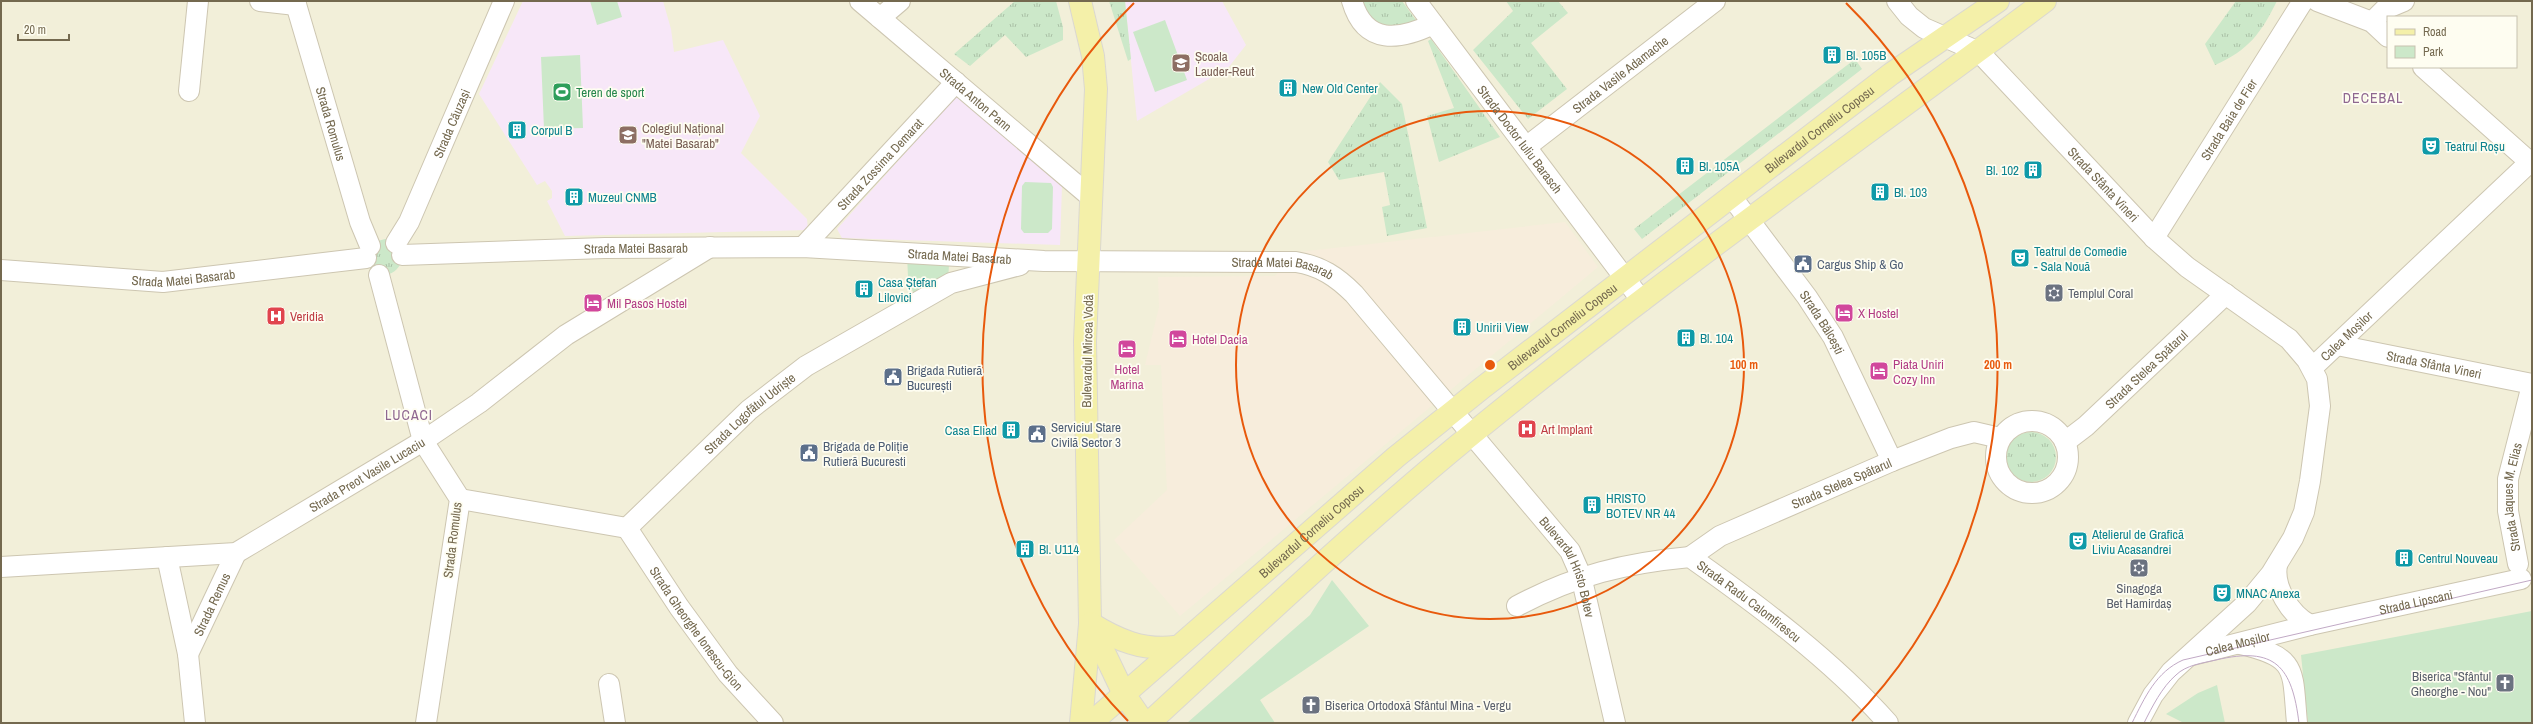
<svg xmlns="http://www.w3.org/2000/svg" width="2533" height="724" font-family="'Archivo Narrow',sans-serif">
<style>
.residential{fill:#f2efd9;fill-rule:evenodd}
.commercial{fill:#f7eddc}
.education{fill:#f7e7f8}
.grass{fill:url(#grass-tufts)}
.green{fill:#cce8c9}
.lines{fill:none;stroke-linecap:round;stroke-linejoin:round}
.minor-casing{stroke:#cdc6b1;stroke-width:22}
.major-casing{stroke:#dbd8d1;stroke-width:24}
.minor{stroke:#fff;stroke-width:20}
.major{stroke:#f4f0a9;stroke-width:22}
.tram{stroke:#c1a9c5;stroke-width:1}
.ring{fill:none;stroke:#e8590c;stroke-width:2}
.labels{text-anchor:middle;stroke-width:3.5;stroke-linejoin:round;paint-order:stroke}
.culture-label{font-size:13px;fill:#0d838f;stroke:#fefdf1;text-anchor:start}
.education-label{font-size:13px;fill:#785e54;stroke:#fefdf1;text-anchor:start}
.street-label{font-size:13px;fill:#74694f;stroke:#fefdf1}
.leisure-label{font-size:13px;fill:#27864d;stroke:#fefdf1;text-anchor:start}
.service-label{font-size:13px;fill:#4e5e75;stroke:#fefdf1;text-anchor:start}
.worship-label{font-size:13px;fill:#5b616d;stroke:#fefdf1;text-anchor:start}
.hotel-label{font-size:13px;fill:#b23c85;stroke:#fefdf1;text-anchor:start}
.health-label{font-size:13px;fill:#be3a42;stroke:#fefdf1;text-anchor:start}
.neighbourhood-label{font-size:14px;letter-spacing:1px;fill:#8f6790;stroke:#fefdf1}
.centre{fill:#e8590c;stroke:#fefdf1;stroke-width:2}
.ring-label{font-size:12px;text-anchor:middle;font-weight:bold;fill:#e8590c;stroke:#fefdf1;stroke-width:3.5;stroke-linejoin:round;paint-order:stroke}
</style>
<defs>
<pattern id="grass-tufts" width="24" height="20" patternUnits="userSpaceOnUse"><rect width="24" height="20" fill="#cce8c9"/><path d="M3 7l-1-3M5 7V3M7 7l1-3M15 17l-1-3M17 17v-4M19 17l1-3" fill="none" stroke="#aac0a6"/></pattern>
</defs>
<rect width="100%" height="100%" fill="#fbfaeb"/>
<path class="residential" d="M1,1H2532V723H1ZM2388,17H2516V67H2388Z"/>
<path class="commercial" d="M1565,222L1598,267L1180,616L1114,540L1167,490L1161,365H1145L1159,307L1158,277L1275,276L1299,252Z"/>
<path class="education" d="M523,1H663L671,29L674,52L723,40L760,116L741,153L807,219L808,230L565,236L547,201L552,198V191L545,181L537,185L479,94Z
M1125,1H1222L1246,45L1228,68L1137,121Z
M958,94L1062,186L1060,245L842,238L837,229Z"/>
<path class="grass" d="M1015,1H1056L1063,27V40L1026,57L1005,35L970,66L954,54Z
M1109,1H1125L1131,59L1128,61Z
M1360,1H1402L1418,23L1410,27L1375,25Z
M1506,1H1558L1568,13L1531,43L1567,89L1528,119L1473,50L1513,11Z
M2236,1H2277C2261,33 2249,50 2215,65L2205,44Z
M1431,39L1500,137L1439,162L1427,116L1454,108L1428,41Z
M1855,59L1862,69L1642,239L1634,229Z
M1380,82L1402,104L1427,228L1387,236L1382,207L1390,205L1384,172L1339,180L1328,162Z
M385,239L391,240L402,261C395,278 376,280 367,264L374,242Z
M2006 457a25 25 0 1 1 50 0a25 25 0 1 1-50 0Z"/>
<path class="green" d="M590,1H617L622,17L597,25Z
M1165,20L1187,80L1155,92L1133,32Z
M580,55L583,128L544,129L541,57Z
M1025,182L1051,183L1053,187L1052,229L1048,233H1024L1021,229L1022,186Z
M907,256L949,265L948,280L915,299L908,276Z
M1332,580L1369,626L1260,700L1275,723H1187L1310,615Z
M2532,611V723H2308L2301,655Z
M2217,685L2225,723H2184L2166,714L2198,693Z"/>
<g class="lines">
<g class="minor-casing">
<g id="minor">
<path d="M260,1L296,5"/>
<path id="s1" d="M295,1L360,222L370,246"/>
<path id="s2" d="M860,1L1092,198"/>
<path d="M1352,1C1365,46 1400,40 1433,24"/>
<path id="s3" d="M1416,1L1642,301"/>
<path id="s4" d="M1897,1L1909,16L1924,28L1979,52L2154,238L2187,267L2289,339L2307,360L2317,379L2320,406L2310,481L2304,512L2293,538L2271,574L2247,603L2171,672L2153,695L2138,723"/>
<path d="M2317,1L2372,22L2388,37"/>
<path d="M880,18L900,1"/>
<path d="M2372,22L2385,9L2404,1"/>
<path d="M2423,67L2532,164"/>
<path d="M189,91L198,1"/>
<path id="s5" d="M1526,147L1715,1"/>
<path id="s6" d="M1731,196L1807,297L1833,337L1892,461"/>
<path id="s7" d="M2154,238L2303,1"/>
<path id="s8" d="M396,243L409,222L504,1"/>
<path id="s9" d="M803,247L956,82"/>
<path id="s10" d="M402,255L605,248L803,247L1044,261L1296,262C1321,266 1337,277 1354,294L1570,551L1581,576L1615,723"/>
<path id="s11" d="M1,270L163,282L366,258"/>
<path d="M379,275L423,441L460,499L426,723"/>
<path id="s12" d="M2337,345L2532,384"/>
<path id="s13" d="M2312,368L2530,162"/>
<circle cx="2032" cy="457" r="36"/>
<path id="s14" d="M2065,442L2086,426L2226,294"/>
<path d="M460,499L627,528"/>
<path id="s15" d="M627,528L749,410L806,366L951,283L1020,265"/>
<path id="s16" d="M627,528L679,607L728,674L773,723"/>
<path d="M167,557L188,654L195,723"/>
<path id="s17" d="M1690,557L1720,536L1892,461L1951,438L1974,432L2000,438"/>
<path id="s18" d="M2518,564L2508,511V479L2532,385"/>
<path d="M2277,565C2273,587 2290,614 2310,625"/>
<path id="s19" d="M1,567L236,553L423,441L479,403L566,335L710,247"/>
<path id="s20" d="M1517,606C1575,575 1626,563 1690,557C1758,605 1833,661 1888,723"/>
<path d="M2240,644C2299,657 2292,670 2297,723"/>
<path id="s21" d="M188,654L236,553"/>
<path id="s22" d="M2192,655L2310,625L2521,579"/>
<path d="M609,684L615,723"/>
</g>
</g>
<g class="major-casing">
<g id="major">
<path d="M1080,1L1093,56L1096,89L1085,341L1090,623L1124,694L1144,723"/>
<path d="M1090,623C1117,640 1143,651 1175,647"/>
<path d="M1081,723L1090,624"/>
<path id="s23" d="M1091,723L1396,457L1482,388L1891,74L1998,1"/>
<path d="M1149,723C1248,632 1346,539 1450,452C1642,293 1846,150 2045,1"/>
</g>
</g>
<use href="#minor" class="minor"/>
<use href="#major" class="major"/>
<path class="tram" d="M2132,723C2145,697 2156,672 2183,660L2532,580
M2144,723C2152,707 2162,687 2176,675C2186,665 2203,663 2216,660C2275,646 2292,666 2299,723"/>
</g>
<g class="ring">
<circle cx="1490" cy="365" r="254"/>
<path d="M1128 721A508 508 0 0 1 1134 3M1846 3A508 508 0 0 1 1852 721"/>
</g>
<defs>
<g id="building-square" transform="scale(1)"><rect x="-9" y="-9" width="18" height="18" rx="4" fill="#0f9aa8" stroke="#fefdf1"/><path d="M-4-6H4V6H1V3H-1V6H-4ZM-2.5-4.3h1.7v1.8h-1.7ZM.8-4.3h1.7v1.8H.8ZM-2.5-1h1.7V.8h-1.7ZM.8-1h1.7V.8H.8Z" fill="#fff"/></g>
<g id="school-square" transform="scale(1)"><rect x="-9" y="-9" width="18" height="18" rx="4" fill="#8d6e63" stroke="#fefdf1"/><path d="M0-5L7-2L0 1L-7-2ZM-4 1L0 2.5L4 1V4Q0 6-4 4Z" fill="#fff"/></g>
<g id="stadium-square" transform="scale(1)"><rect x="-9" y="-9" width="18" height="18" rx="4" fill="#2e9e5b" stroke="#fefdf1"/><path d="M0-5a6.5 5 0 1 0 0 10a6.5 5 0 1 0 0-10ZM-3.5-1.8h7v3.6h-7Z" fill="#fff"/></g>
<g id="theatre-square" transform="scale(1)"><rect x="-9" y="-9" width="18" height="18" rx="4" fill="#0f9aa8" stroke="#fefdf1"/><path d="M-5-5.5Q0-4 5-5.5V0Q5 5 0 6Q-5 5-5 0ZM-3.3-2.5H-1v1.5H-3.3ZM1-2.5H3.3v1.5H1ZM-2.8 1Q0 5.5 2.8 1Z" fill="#fff"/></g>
<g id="civic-square" transform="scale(1)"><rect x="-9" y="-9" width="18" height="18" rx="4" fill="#5c6f8a" stroke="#fefdf1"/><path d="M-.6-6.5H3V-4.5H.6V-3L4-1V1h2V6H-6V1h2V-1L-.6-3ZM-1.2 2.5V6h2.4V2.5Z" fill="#fff"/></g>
<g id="synagogue-square" transform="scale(1)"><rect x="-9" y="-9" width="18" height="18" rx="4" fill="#6b7280" stroke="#fefdf1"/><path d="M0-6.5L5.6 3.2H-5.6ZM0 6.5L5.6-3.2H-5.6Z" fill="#fff"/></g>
<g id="hotel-square" transform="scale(1)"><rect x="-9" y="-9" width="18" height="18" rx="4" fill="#d1479c" stroke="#fefdf1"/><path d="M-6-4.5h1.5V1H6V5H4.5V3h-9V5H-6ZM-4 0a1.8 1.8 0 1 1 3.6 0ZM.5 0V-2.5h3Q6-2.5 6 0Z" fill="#fff"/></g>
<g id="hospital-square" transform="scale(1)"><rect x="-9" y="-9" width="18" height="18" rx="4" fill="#e0444e" stroke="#fefdf1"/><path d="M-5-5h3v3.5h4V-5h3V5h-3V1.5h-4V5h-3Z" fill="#fff"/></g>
<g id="church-square" transform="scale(1)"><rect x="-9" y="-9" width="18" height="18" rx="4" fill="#6b7280" stroke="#fefdf1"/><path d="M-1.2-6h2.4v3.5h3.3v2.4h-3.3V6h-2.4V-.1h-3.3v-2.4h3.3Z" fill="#fff"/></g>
</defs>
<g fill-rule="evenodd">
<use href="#building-square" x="1832" y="55"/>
<use href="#school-square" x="1181" y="63"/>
<use href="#building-square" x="1288" y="88"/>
<use href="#stadium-square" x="562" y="92"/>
<use href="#building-square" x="517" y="130"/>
<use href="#school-square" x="628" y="135"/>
<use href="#theatre-square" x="2431" y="146"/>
<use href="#building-square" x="1685" y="166"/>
<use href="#building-square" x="2033" y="170"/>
<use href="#building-square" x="1880" y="192"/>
<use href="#building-square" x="574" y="197"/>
<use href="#theatre-square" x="2020" y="258"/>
<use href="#civic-square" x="1803" y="264"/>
<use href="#building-square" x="864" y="289"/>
<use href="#synagogue-square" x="2054" y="293"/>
<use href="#hotel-square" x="593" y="303"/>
<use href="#hotel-square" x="1844" y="313"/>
<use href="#hospital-square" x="276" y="316"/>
<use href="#building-square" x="1462" y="327"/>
<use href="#building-square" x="1686" y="338"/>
<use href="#hotel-square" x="1178" y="339"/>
<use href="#hotel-square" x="1127" y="349"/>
<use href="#hotel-square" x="1879" y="371"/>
<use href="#civic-square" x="893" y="377"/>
<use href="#hospital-square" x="1527" y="429"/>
<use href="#building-square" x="1011" y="430"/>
<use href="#civic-square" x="1037" y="434"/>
<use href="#civic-square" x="809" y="453"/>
<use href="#building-square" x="1592" y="505"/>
<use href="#theatre-square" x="2078" y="541"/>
<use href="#building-square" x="1025" y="549"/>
<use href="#building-square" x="2404" y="558"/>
<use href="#synagogue-square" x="2139" y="568"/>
<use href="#theatre-square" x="2222" y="593"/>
<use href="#church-square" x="2505" y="683"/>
<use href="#church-square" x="1311" y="705"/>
</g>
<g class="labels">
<g class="culture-label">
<text x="1846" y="60">Bl. 105B</text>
<text x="1302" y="93">New Old Center</text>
<text x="531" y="135">Corpul B</text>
<text x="2445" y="151">Teatrul Roșu</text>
<text x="1699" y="171">Bl. 105A</text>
<text x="2019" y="175" text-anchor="end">Bl. 102</text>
<text x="1894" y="197">Bl. 103</text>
<text x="588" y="202">Muzeul CNMB</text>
<text x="2034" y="256">Teatrul de Comedie<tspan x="2034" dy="15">- Sala Nouă</tspan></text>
<text x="878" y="287">Casa Ștefan<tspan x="878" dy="15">Lilovici</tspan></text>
<text x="1476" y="332">Unirii View</text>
<text x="1700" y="343">Bl. 104</text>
<text x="997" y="435" text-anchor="end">Casa Eliad</text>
<text x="1606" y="503">HRISTO<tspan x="1606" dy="15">BOTEV NR 44</tspan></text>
<text x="2092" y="539">Atelierul de Grafică<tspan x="2092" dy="15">Liviu Acasandrei</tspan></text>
<text x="1039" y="554">Bl. U114</text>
<text x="2418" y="563">Centrul Nouveau</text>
<text x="2236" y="598">MNAC Anexa</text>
</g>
<g class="education-label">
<text x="1195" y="61">Școala<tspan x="1195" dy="15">Lauder-Reut</tspan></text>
<text x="642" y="133">Colegiul Național<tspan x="642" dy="15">"Matei Basarab"</tspan></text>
</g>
<g class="street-label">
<text dy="5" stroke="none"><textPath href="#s5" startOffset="119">Strada Vasile Adamache</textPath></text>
<text dy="5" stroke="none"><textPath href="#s2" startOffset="152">Strada Anton Pann</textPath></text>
<text dy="5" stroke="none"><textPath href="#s7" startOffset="140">Strada Baia de Fier</textPath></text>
<text dy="5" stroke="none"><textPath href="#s8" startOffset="132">Strada Căuzași</textPath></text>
<text dy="5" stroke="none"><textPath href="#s1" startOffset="128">Strada Romulus</textPath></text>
<text dy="5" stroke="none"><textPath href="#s23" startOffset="940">Bulevardul Corneliu Coposu</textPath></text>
<text dy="5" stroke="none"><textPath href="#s3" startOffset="173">Strada Doctor Iuliu Barasch</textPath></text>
<text dy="5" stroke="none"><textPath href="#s9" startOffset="113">Strada Zossima Demarat</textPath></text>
<text dy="5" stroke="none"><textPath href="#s4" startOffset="280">Strada Sfânta Vineri</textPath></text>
<text dy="5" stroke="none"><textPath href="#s10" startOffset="234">Strada Matei Basarab</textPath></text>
<text dy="5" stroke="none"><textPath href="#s10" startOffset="558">Strada Matei Basarab</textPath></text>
<text dy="5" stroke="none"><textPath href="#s10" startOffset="882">Strada Matei Basarab</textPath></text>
<text dy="5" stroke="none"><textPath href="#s11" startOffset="183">Strada Matei Basarab</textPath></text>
<text dy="5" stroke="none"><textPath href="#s6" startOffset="156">Strada Bălcești</textPath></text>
<text dy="5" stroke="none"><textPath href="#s23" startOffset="616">Bulevardul Corneliu Coposu</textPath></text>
<text dy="5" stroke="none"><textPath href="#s13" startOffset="47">Calea Moșilor</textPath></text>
<text transform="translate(1087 351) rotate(-89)" y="5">Bulevardul Mircea Vodă</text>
<text dy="5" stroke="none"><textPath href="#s12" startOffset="99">Strada Sfânta Vineri</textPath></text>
<text dy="5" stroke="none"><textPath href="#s14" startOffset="109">Strada Stelea Spătarul</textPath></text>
<text dy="5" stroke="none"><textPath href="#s15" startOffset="168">Strada Logofătul Udriște</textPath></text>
<text dy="5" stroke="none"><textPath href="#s19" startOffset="388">Strada Preot Vasile Lucaciu</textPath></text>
<text dy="5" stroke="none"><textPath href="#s17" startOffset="169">Strada Stelea Spătarul</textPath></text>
<text dy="5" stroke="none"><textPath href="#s18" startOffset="68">Strada Jaques M. Elias</textPath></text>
<text dy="5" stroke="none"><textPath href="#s23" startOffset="292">Bulevardul Corneliu Coposu</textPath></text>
<text transform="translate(452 540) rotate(-83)" y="5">Strada Romulus</text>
<text dy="5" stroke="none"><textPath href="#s10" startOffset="1311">Bulevardul Hristo Botev</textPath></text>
<text dy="5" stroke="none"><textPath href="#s20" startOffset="255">Strada Radu Calomfirescu</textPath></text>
<text dy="5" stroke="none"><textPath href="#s22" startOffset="230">Strada Lipscani</textPath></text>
<text dy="5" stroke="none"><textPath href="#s21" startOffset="55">Strada Remus</textPath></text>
<text dy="5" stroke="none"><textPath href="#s16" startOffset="122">Strada Gheorghe Ionescu-Gion</textPath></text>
<text dy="5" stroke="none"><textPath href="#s22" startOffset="47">Calea Moșilor</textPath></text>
</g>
<g class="leisure-label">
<text x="576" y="97">Teren de sport</text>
</g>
<g class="service-label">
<text x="1817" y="269">Cargus Ship &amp; Go</text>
<text x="907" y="375">Brigada Rutieră<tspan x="907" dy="15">București</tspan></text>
<text x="1051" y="432">Serviciul Stare<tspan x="1051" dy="15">Civilă Sector 3</tspan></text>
<text x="823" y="451">Brigada de Poliție<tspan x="823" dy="15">Rutieră Bucuresti</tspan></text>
</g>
<g class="worship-label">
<text x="2068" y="298">Templul Coral</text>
<text x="2139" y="593" text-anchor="middle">Sinagoga<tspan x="2139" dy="15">Bet Hamirdaș</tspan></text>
<text x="2491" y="681" text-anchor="end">Biserica "Sfântul<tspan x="2491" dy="15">Gheorghe - Nou"</tspan></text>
<text x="1325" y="710">Biserica Ortodoxă Sfântul Mina - Vergu</text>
</g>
<g class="hotel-label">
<text x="607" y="308">Mil Pasos Hostel</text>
<text x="1858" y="318">X Hostel</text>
<text x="1192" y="344">Hotel Dacia</text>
<text x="1893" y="369">Piata Uniri<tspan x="1893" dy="15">Cozy Inn</tspan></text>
<text x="1127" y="374" text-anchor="middle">Hotel<tspan x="1127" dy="15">Marina</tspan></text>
</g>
<g class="health-label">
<text x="290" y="321">Veridia</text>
<text x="1541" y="434">Art Implant</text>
</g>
<g class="neighbourhood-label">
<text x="2373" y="103">DECEBAL</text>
<text x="409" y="420">LUCACI</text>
</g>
</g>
<circle cx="1490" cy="365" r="6" class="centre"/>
<g class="ring-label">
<text x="1744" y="369">100 m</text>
<text x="1998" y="369">200 m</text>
</g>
<rect width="2533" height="724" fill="none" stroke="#74694f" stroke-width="4"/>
<rect x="2387" y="16" width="130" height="52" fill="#fefdf1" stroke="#c7c2b0"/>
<rect x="2395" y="29" width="20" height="6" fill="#f4f0a9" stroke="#c7c2b0"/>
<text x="2423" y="36" font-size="12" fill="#74694f">Road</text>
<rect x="2395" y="46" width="20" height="12" fill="#cce8c9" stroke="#c7c2b0"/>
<text x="2423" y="56" font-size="12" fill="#74694f">Park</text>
<path d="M18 34v6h51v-6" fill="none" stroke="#74694f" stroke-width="2"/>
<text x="24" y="34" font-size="12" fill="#74694f" stroke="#fefdf1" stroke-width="3" paint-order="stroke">20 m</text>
</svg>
